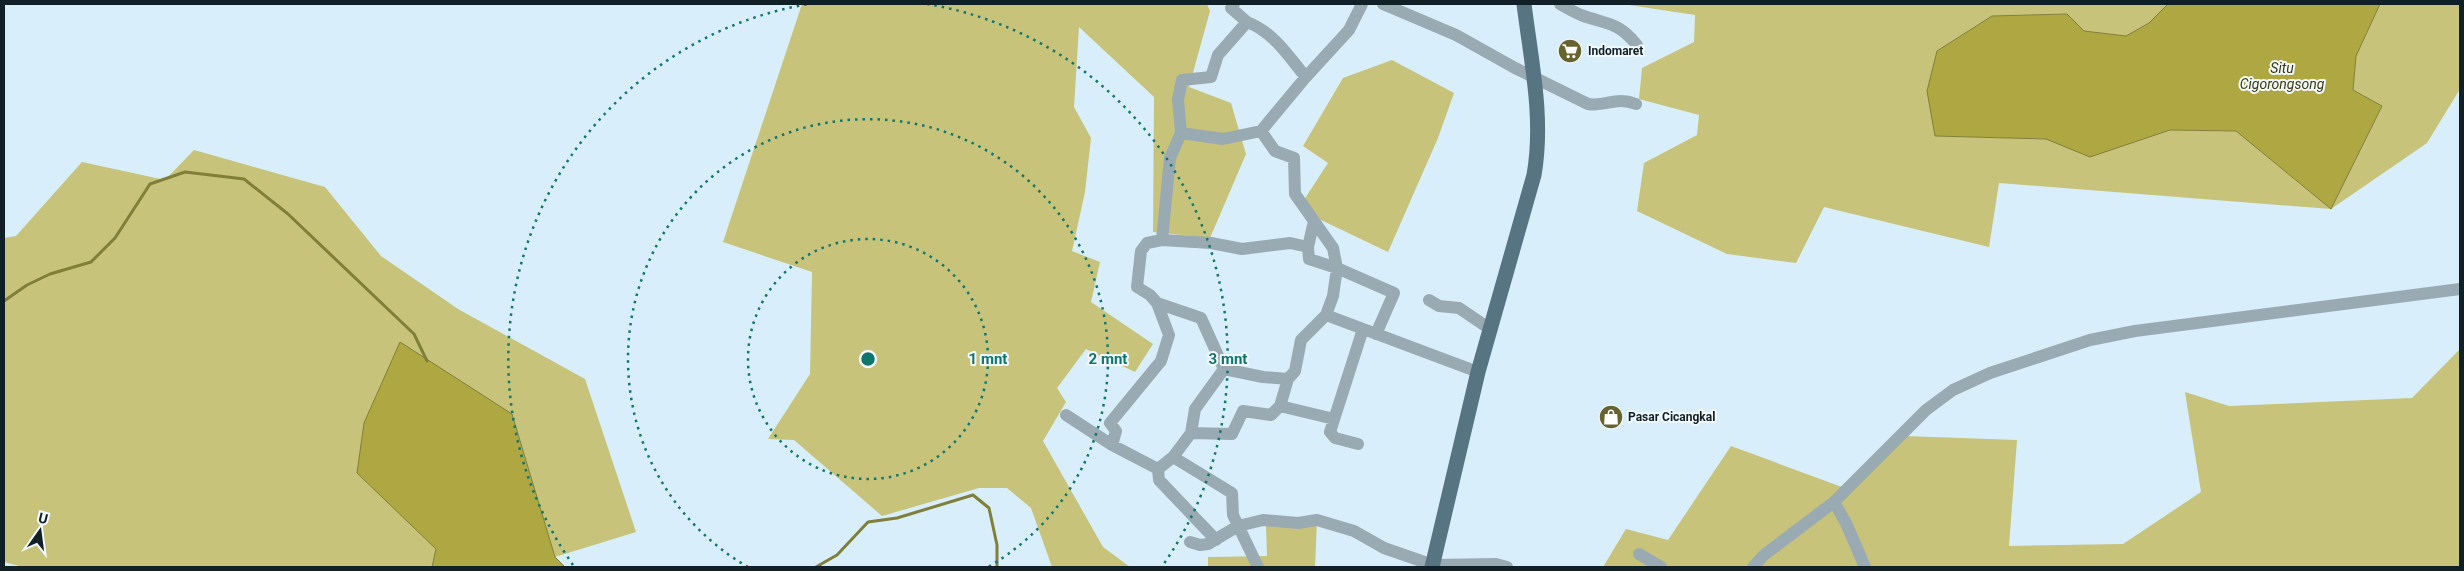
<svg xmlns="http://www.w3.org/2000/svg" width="2464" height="571" font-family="Roboto,sans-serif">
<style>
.green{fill:#c7c37a}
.water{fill:#afa842;stroke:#807f3a}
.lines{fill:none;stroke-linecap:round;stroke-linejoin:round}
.stream{stroke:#807f3a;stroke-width:3}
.minor{stroke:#9aaab3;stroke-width:12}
.major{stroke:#577483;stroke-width:15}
.ring{fill:none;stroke:#0f766e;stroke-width:2.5;stroke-dasharray:2.5 5}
.labels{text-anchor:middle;stroke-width:4;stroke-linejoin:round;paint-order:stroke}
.poi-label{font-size:12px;font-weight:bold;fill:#111f27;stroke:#f1f9fd;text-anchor:start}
.water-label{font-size:14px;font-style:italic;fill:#3b390d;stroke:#f1f9fd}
.centre{fill:#0f766e;stroke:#f1f9fd;stroke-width:2.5}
.ring-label{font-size:15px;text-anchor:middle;font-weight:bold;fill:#0f766e;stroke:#f1f9fd;stroke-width:4;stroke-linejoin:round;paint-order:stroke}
</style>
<rect width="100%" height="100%" fill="#d8eefb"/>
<path class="green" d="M802,4H1207L1210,11L1189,87L1231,103L1246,154L1210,238L1153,232L1154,97L1079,27L1074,107L1091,138L1085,192L1072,251L1100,262L1091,302L1153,344L1135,372L1086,349L1057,388L1066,402L1043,441L1103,547L1130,567H1052L1031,508L1007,488H979L882,516L794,440L768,439L810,374L812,272L723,242Z
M1622,4H2168L2149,23L2126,36L2084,31L2067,14L1992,16L1937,51L1935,136L2046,139L2090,156L2170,130L2236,131L2331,209L2382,106L2353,90L2356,56L2380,4H2460V89L2427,143L2331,209L1999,183L1989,247L1824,207L1796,263L1727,254L1637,211L1644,163L1697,135L1699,115L1639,99L1642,68L1694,42L1695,15Z
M1392,60L1454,93L1438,138L1388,252L1298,209L1328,163L1303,146L1343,78Z
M194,150L325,187L381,256L458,309L585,379L636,532L555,557L512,414L357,473L437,549L432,567H23L4,562V238L16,236L82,162L165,180Z
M2460,349V567H1603L1626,529L1668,540L1731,446L1850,490L1904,436L2017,440L2009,546L2123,544L2201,492L2185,392L2229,406L2412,398Z
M1317,520L1315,567H1208V557L1267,556L1266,526Z"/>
<path class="water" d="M2168,4H2380L2356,56L2353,90L2382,106L2331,209L2236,131L2170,130L2090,157L2046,139L1935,136L1927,91L1937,51L1992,16L2067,14L2084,31L2126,36L2149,23Z
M400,342L512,414L555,557L565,567H432L436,549L357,473L364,423Z"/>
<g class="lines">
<path class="stream" d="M4,301L27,285L50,274L91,262L115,238L150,184L185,172L244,179L288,214L414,334L427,361
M816,567L837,555L868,522L897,518L973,495L989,508L997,545V567"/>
<path class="minor" d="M1234,4L1231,8L1247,22L1218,55L1211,77L1182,80L1178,100L1181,133L1170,158L1162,240L1147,243L1141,251L1137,287L1150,295L1157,303L1201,318L1224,369L1195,409L1191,433L1173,457L1232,493L1233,515L1258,567
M1383,4L1456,35L1515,68L1588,104C1607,107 1615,96 1636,104
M1560,4C1567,8 1574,12 1581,15C1608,25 1617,21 1637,45
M1305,78L1349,30L1362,4
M1181,133L1223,139L1261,131
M1314,221L1308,247L1309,259L1337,268L1394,293L1376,334
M1162,240L1211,243L1242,249L1290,243L1308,247
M1429,300L1439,306L1459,308L1490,329
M1157,303L1169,335L1161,361L1110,423L1116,431L1112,445L1158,469
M1326,315L1478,372
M1224,369L1263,377L1288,379L1295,371L1301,340L1326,315L1333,296L1337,268L1333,248L1295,194L1294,158L1275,151L1261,131L1305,78L1304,75C1287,54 1273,32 1247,22
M1280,406L1334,419
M1066,415L1112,445
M1191,433L1232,434L1243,411L1271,415L1280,406L1288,379
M1358,444L1335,438L1330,432L1363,329
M1173,457L1158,469L1159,480L1216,540
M1834,502L1846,523L1865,567
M1190,542L1200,545L1208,544L1238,526L1263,520L1298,523L1317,520L1354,531L1384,548L1433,565L1496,564L1507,567
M1639,554L1661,567
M1753,567L1764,555L1834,502L1926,410L1953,390L1990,373L2090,340L2135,331L2460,289"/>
<path class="major" d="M1432,567L1478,372L1534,175C1544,118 1531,61 1524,4"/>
</g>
<g class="ring">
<circle cx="868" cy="359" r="120"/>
<path d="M748 567A240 240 0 1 1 988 567"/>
<path d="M573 565A360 360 0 0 1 809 4M927 4A360 360 0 0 1 1163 565"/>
</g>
<defs>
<g id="supermarket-disc" transform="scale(1.25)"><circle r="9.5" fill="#66632f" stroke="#f1f9fd"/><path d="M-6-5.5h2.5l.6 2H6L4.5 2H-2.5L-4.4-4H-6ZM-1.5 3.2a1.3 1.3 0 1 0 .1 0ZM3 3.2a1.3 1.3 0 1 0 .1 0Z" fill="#fff"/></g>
<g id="shop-disc" transform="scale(1.25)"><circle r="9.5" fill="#66632f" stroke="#f1f9fd"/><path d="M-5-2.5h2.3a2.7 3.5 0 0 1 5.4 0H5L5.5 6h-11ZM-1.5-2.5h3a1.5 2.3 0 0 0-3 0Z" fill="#fff"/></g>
</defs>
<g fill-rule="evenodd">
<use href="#supermarket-disc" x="1570" y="51"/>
<use href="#shop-disc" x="1611" y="417"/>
</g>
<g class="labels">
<g class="poi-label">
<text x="1588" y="55">Indomaret</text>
<text x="1628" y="421">Pasar Cicangkal</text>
</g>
<g class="water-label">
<text x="2282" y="73">Situ<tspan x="2282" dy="16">Cigorongsong</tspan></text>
</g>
</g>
<circle cx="868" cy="359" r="8" class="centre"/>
<g class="ring-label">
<text x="988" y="364">1 mnt</text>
<text x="1108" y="364">2 mnt</text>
<text x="1228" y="364">3 mnt</text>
</g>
<rect width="2464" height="571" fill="none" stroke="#111f27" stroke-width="10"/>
<g transform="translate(40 531) rotate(14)" stroke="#f1f9fd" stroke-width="4" paint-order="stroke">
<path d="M0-4L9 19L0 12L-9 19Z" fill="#111f27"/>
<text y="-8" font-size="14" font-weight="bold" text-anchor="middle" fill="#111f27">U</text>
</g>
</svg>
